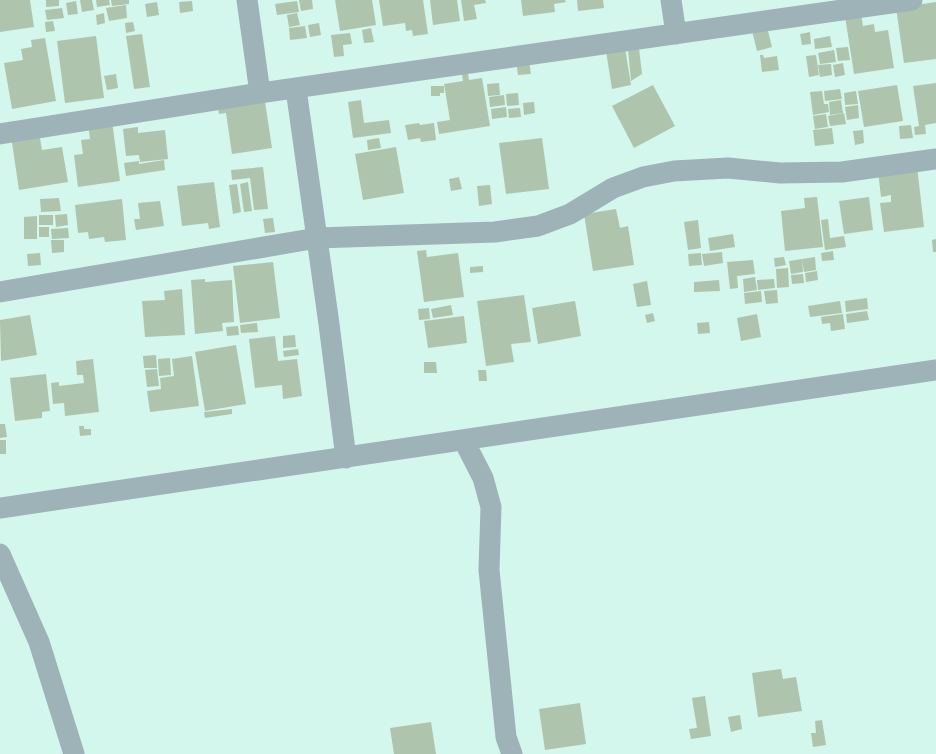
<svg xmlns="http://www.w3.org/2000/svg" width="936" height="754" font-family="Overpass,sans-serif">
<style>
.building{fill:#afc4ac}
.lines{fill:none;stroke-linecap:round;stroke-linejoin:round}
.street{stroke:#9eb3b7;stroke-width:21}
</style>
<rect width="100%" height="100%" fill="#d3f7ec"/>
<path class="building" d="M0,0H30L34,27L0,32Z
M46,0H59V6L46,7Z
M80,0H92L94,10L82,12Z
M96,0H109L110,5L97,7Z
M111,0H129V4L112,6Z
M299,0H312L313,9L301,11Z
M335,0H372L376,25L340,31Z
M379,0H423L428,34L413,36L412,30L406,31L405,23L383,26Z
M430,0H457L460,21L433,25Z
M461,0H485L486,3L474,5L477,19L464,21Z
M521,0H565L566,2L554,4L555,12L523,16Z
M577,0H603L604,8L578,11Z
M76,1L78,14L68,15L66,3Z
M192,1L193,11L180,13L179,2Z
M297,1L299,12L277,15L275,4Z
M157,2L159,15L147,17L145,4Z
M936,2V59L904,63L896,8Z
M126,5L127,18L109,21L106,8Z
M62,8L64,18L47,20L45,10Z
M104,13L105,23L97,25L96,15Z
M297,13L300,25L289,27L287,15Z
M861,14L863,26L874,24L875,32L888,30L894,68L854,74L845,16Z
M53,21L55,31L46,32L45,22Z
M133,22L135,31L126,33L125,23Z
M319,23L321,35L310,37L308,25Z
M305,26L307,38L290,40L289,28Z
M767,27L772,47L757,51L752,31Z
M371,28L374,42L364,43L362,30Z
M810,32L811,44L802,45L800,34Z
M350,33L352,44L343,45L344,56L334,57L331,35Z
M142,34L150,87L134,89L126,36Z
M96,36L104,98L65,103L57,41Z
M830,36L832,47L815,49L814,39Z
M45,38L56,101L12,109L4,63L23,60L21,49L32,47L31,40Z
M848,47L850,60L838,61L836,48Z
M625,48L631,85L612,89L606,51Z
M639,48L642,74L631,81L628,49Z
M834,50L836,62L820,64L818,53Z
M760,55H763L764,58L777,56L779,70L762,72Z
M816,55L819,75L809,77L806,56Z
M529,61L531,74L518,75L516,62Z
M843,63L845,75L835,77L833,65Z
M831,64L832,75L820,77L818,65Z
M467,67L469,80L482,78L490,126L439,134L437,122L450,120L444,84L463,81L461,68Z
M116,74L118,88L107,90L104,76Z
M499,83L500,95L488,96L487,84Z
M936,83V123L925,125L926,134L915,135L914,127L919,126L913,86Z
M653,85L675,126L634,148L612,106Z
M897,85L903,121L864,127L858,91Z
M431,86H444V93H440V96H431Z
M840,89L842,99L825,101L824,91Z
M822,91L824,104H828L829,112L813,115L810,92Z
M856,91L858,104L845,105L844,93Z
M518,93L519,105L507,106L506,94Z
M264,95L272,148L232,154L226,113L219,114L217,102Z
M504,95L505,105L490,107L489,97Z
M361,100L364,123L389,120L391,133L353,138L348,102Z
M841,100L843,113L830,115L829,102Z
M534,102L535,113L524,115L523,103Z
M858,105L859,118L847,120L845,107Z
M506,107L507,117L492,119L491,109Z
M520,108L521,117L509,118L508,109Z
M844,113L846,124L830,126L828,116Z
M826,114L828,127L815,129L813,116Z
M112,121L120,181L78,187L74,155L83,154L81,140L90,139L88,124Z
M419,123L420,125L434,123L436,140L421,142L420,138L408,140L405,125Z
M911,125L913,138L900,139L899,126Z
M138,127V133L165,130L168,159L140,162L139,155L126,156L123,129Z
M832,128L834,144L815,146L813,130Z
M863,130L864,143L855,145L853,131Z
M39,132L42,150L62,147L68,182L19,190L11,136Z
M379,138L381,148L368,150L367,140Z
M542,138L549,189L506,194L499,143Z
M396,147L404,193L363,200L355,154Z
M164,160L165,170L126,176L124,163L139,161V164Z
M917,166L924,227L884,232L880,203L891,202V195L881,197L878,171Z
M263,167L268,209L254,210L250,178L232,180L231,170Z
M459,177L462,189L451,191L449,179Z
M214,182L220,227L209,229L208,223L182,226L177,186Z
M248,182L252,211L244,212L240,184Z
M237,184L241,212L233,214L229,185Z
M490,185L492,204L479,206L477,186Z
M817,197L823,247L785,251L781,211L805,208L804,198Z
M869,197L873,230L844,234L839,201Z
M59,198L61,211L41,212L40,199Z
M122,199L126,240L105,242L104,237L89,239L88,232L78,233L75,205Z
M160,201L164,226L136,230L134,219H140L138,203Z
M616,209L620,228L628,226L634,265L593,271L584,214Z
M67,214L68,225L56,227L55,215Z
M39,215H53V225H39Z
M37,216V239H24V217Z
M273,218L275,232L265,233L263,219Z
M828,219L830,238L844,236L846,247L825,250L821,220Z
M698,220L701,248L688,250L684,222Z
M39,227H49V237H39Z
M68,228L69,238L52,239L51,229Z
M733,234L735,247L710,251L708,238Z
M936,239V252H933L932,240Z
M51,240H64V252L52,253Z
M426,250L427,257L458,253L464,297L424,302L417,251Z
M833,251L834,260L822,261L821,253Z
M722,252L723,263L704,266L702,254Z
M40,253L41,265L28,266L27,254Z
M701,253L702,265L689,266L688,254Z
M784,257L786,265L775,267L774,258Z
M815,257L816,270L804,272L802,259Z
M802,259L803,272L791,274L789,261Z
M753,260L755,274L737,276L738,288L730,289L727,262Z
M273,262L280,318L240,323L233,266Z
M483,266V272L470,273V267Z
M788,268L789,287L777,288L776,269Z
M817,271L818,280L806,282L805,273Z
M803,274L804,283L792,284L791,275Z
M755,277L757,290L744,292L743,279Z
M205,279V282L232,280L234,322L222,323L223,331L195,334L191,280Z
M774,279L775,288L758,290L757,280Z
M719,280L720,291L694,292V282Z
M647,281L651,305L637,307L633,284Z
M182,289L185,335L145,337L142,301L165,300L164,291Z
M777,290L778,303L766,304L764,291Z
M761,291L762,302L745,304L744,293Z
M524,295L531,342L511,344L514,362L486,366L477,301Z
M867,298L868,309L846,312L845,301Z
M575,301L581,336L538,344L532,308Z
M840,301L842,313L810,317L808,306Z
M451,305L453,315L433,318L431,309Z
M429,308L430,319L419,320L418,309Z
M867,311L869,320L847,323L846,314Z
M653,313L655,321L647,323L645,315Z
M757,314L761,337L741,341L737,318Z
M843,314L845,329L831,331L830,323L822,324L821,317Z
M30,315L37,355L1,361L0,320Z
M464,316L467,343L428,348L424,321Z
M709,322L710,333L698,334L697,323Z
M257,323L258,332L241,333L240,325Z
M238,326L239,335L227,336L226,327Z
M295,335L296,347L283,348V336Z
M275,336L278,361L297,359L302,396L283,399L282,385L255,388L249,339Z
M236,345L246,404L205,411L195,352Z
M298,349L299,355L284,357L283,351Z
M156,355L157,368H144L143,356Z
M192,356L199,406L150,412L147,391L161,389L160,378L174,376L172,359Z
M170,358L171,375L159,376L158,359Z
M93,359L99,412L65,416L64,403L53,404L51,383L59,382V386L84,383L83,375H77L76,361Z
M424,362H436L437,373H424Z
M157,369L159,386L147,387L145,370Z
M478,370H486L487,381H479Z
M46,374L50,411L42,412V418L15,421L10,378Z
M232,409V414L205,418L204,412Z
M0,424H5L7,437L0,438Z
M79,426H84V429H91V435L80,436Z
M0,440H6V454H0Z
M781,669L783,679L796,677L802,711L758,717L752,673Z
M705,696L711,736L691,739L689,729L697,728L692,698Z
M580,703L586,744L545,750L539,709Z
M740,715L742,729L731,732L728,717Z
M822,720L826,745L813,747L811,733H816L815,721Z
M431,722L436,754H394L390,728Z"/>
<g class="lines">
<path class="street" d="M247,0L260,93
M671,0L676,34
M296,89L329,324L346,458
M0,134L260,93L912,0
M0,292L317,238L495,232L538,226L570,214L613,188L643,177L674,171L728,168L780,173L842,172L936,159
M464,441L483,478L491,507L489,570L506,737L512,754
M0,508L936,370
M0,554L39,642L74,754"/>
</g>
</svg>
